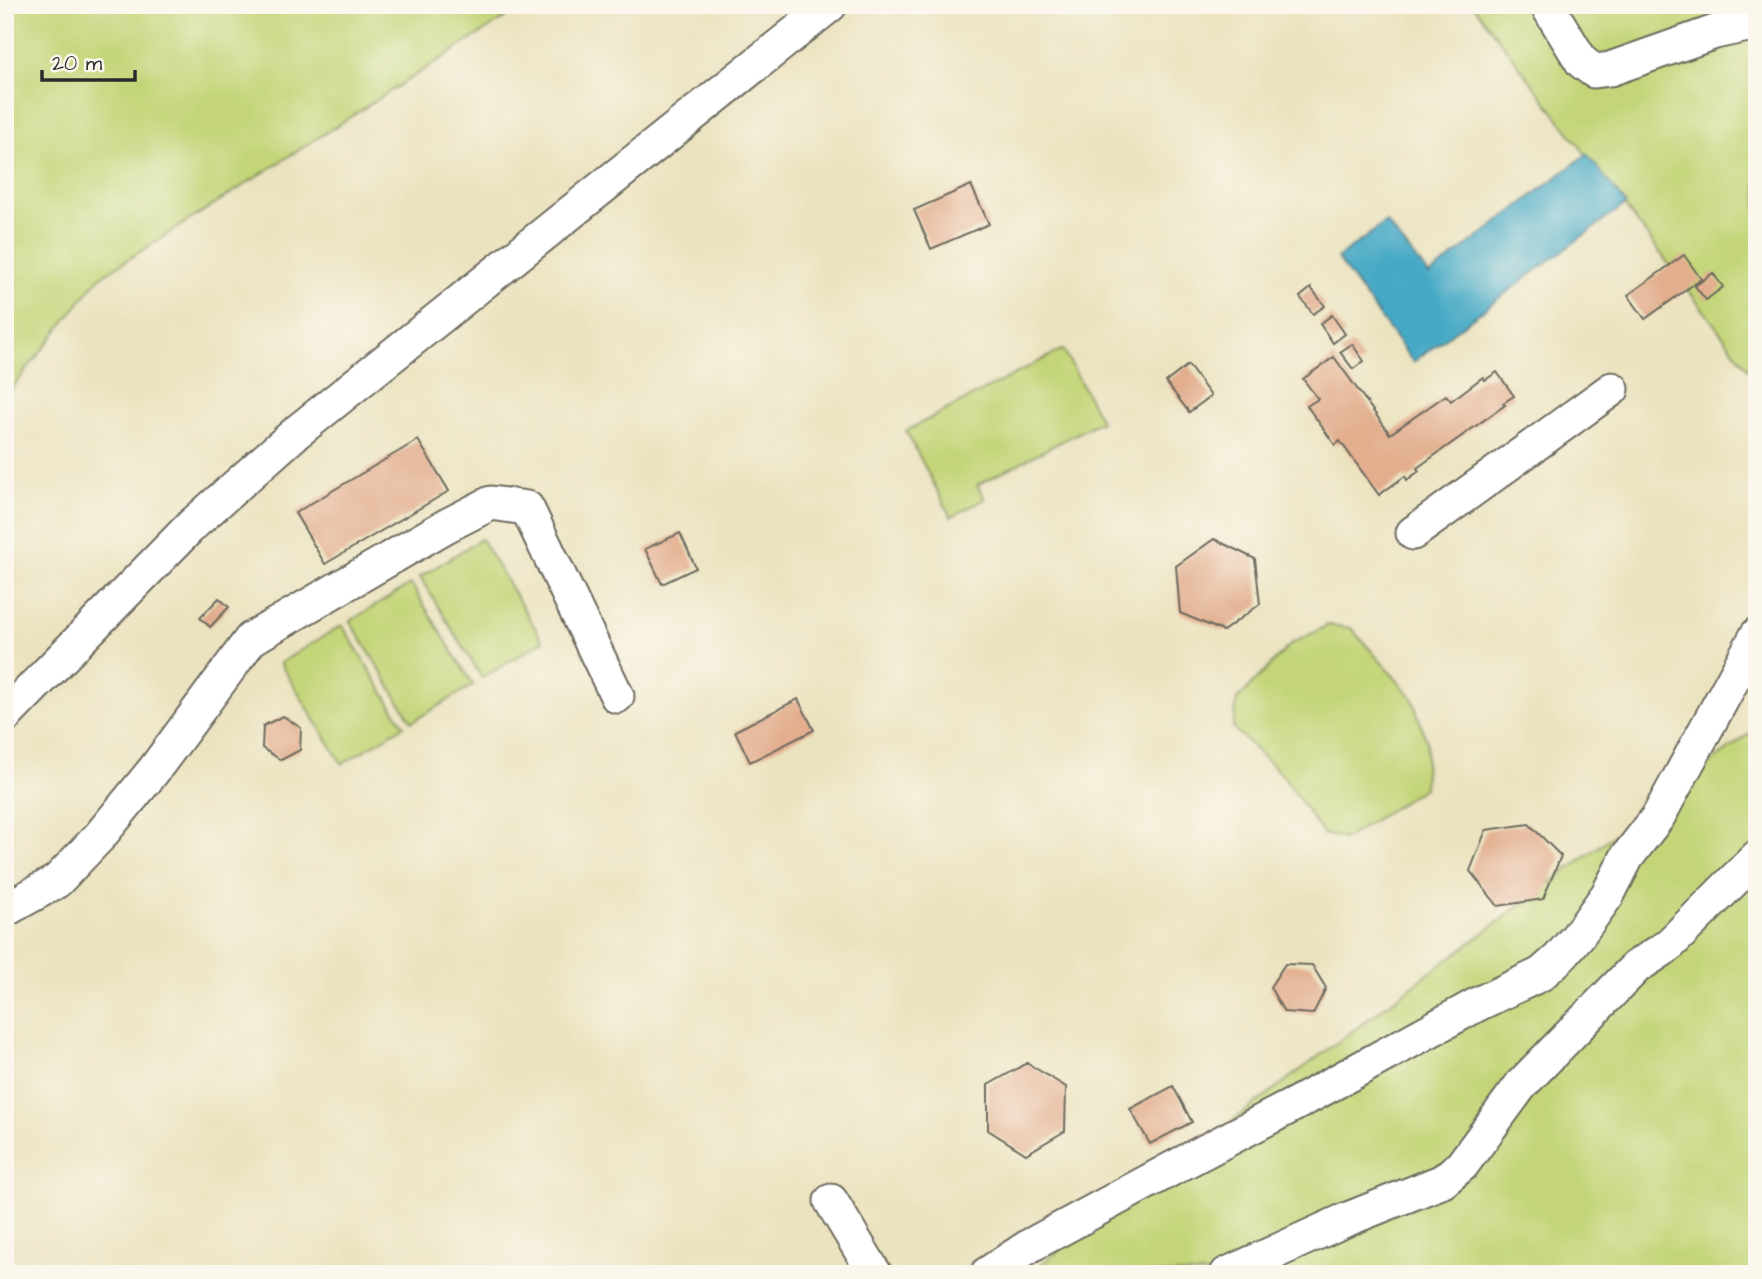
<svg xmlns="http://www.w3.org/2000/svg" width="1762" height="1279" font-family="'Architects Daughter',sans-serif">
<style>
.green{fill:#c3d578;stroke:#778052;stroke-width:2}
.water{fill:#45a9c5;stroke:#386a78;stroke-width:2}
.building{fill:#e2ae8e}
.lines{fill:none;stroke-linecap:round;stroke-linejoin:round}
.minor-casing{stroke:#6e6b5f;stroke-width:37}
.minor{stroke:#fff;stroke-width:33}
</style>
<rect width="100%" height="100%" fill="#fbf7ec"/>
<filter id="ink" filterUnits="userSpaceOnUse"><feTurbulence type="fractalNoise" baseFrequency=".0143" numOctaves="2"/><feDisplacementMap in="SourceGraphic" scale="14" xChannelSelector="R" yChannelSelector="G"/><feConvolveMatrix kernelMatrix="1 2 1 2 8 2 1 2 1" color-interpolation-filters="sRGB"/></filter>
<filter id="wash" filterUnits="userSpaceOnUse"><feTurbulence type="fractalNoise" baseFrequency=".00686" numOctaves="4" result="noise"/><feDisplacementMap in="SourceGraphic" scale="28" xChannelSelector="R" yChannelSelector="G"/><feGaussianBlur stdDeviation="1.57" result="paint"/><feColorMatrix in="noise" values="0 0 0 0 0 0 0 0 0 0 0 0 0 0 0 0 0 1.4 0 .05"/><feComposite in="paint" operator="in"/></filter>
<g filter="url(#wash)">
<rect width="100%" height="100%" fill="#ebe3c0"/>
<path class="green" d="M5,5H525L99,278L5,397Z
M1473,5H1757V381Z
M1063,349L1101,421L977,485L985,499L951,517L906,431Z
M481,539L543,641L482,678L420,577Z
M411,584L473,685L412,722L350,621Z
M342,625L404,726L342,764L280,663Z
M1328,625L1351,628L1412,697L1427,743L1424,788L1345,839L1323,834L1283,776L1233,728L1237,700L1291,644Z
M1757,728V1274H1028Z"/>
<path class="water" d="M1587,154L1626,204L1413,362L1337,258L1386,222L1429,275Z"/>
<g id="blocks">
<path class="building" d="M971,185L989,224L931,249L914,210Z
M1684,255L1701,279L1645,319L1628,295Z
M1713,273L1723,287L1706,300L1695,286Z
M1311,288L1325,306L1313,314L1300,297Z
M1332,315L1345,334L1333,343L1320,324Z
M1352,344L1364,361L1353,369L1340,352Z
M1334,357L1390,434L1446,395L1451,401L1483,377L1485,380L1497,372L1514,396L1503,403L1505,405L1417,468L1419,471L1407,480L1405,476L1379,495L1340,441L1335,445L1307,406L1318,399L1303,379Z
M1188,365L1211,396L1189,412L1166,382Z
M418,440L449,491L325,564L295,513Z
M680,533L696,568L662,584L645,549Z
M1214,539L1255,559L1260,604L1223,631L1180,613L1176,566Z
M219,598L229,607L210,627L200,618Z
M798,699L814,730L750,762L735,731Z
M283,716L301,728L300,750L281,760L262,748L263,726Z
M1529,824L1561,856L1543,899L1498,906L1470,871L1486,830Z
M1285,964L1312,965L1326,988L1313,1014L1284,1012L1270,987Z
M1027,1063L1066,1087L1065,1131L1026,1154L988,1130V1085Z
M1173,1086L1192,1122L1150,1144L1130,1109Z"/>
</g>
</g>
<g filter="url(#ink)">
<use href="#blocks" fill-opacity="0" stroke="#6e6b5f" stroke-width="2"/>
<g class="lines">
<g class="minor-casing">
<path id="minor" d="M1547,5L1582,62L1594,71L1610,69L1715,32L1757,23
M1413,533L1612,389
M5,716L192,525L298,431L830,5
M5,910L57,881L99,837L154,770L251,639L446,526L491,503L527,508L617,696
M831,1201L875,1274
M987,1274L1031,1245L1177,1166L1299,1102L1478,1004L1541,974L1559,958L1577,937L1608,894L1627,857L1658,817L1757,635
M1227,1274L1343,1221L1443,1181L1462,1165L1521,1085L1636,967L1668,946L1757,857"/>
</g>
<use href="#minor" class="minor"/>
</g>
</g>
<rect width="1762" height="1279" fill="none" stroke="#fbf7ec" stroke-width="28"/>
<path d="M42 70v10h93v-10" fill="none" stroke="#2b2b2b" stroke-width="3.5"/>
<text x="52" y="70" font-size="21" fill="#2b2b2b" stroke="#fbf7ec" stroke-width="5" paint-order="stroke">20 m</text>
</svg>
